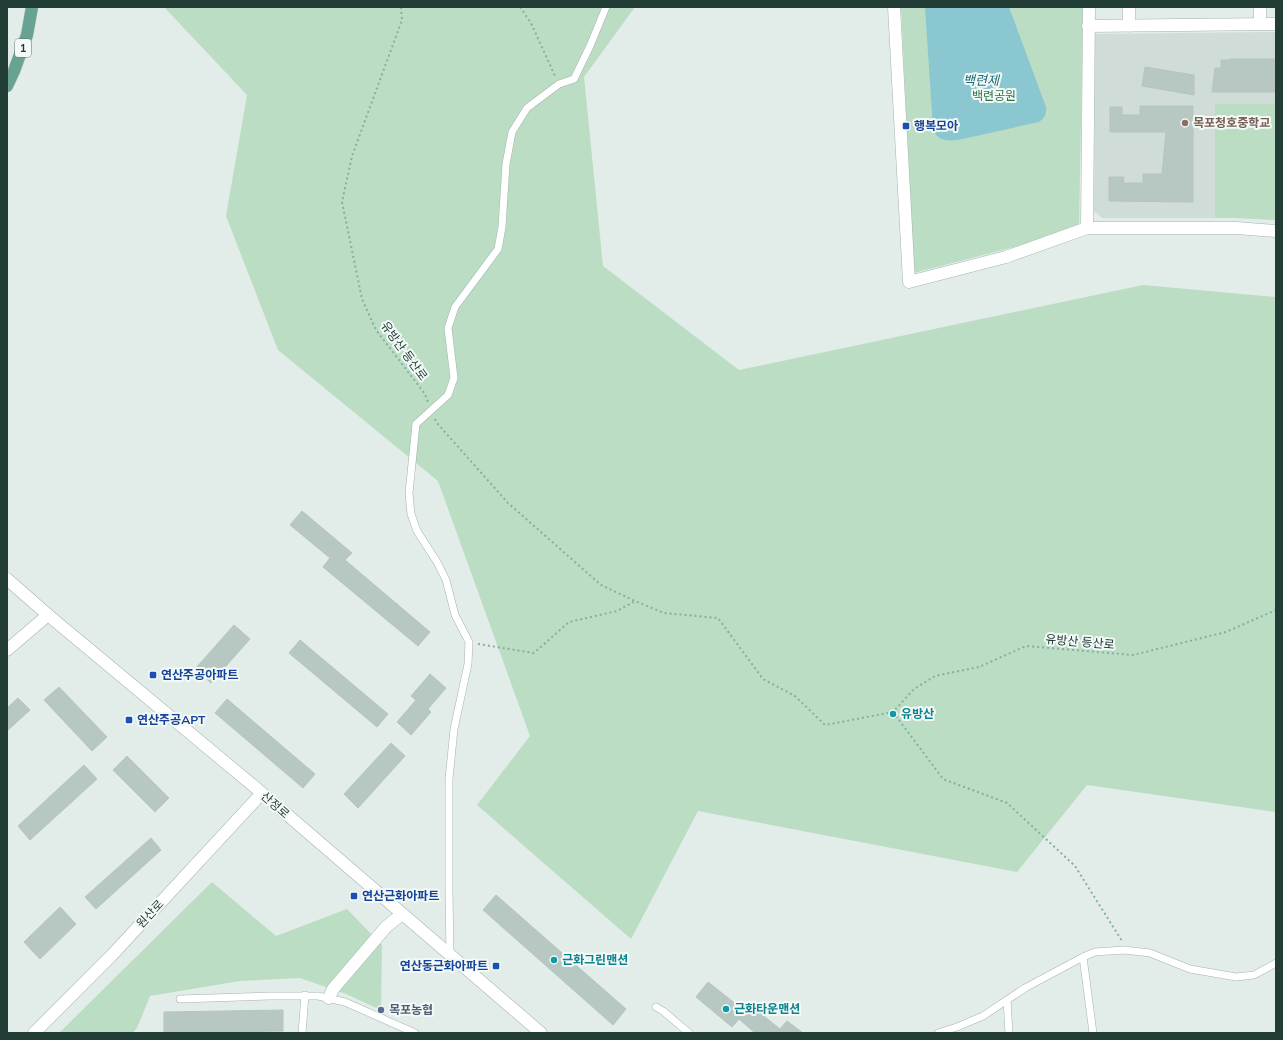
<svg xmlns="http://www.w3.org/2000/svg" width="1283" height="1040" font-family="Mulish,'Noto Sans KR',sans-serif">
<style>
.built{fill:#d0dcd7}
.green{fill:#bbddc4}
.water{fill:#8bc7d1}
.building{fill:#b7c7c1;stroke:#b5c6be}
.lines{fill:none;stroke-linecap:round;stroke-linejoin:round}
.service-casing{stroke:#a5b4af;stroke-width:8}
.minor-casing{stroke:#a5b4af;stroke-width:13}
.tertiary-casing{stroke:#a5b4af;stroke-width:13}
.primary-casing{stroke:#c1c9c7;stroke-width:13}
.path{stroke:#83b0a1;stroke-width:2;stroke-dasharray:2 3;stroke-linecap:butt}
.service{stroke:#fff;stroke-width:7}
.minor{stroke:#fff;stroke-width:12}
.tertiary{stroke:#fff;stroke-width:12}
.primary{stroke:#67a292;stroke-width:12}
.education-dot{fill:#8d6e63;stroke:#f3f9f6;stroke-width:1.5}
.transit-dot{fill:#1a4fb4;stroke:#f3f9f6;stroke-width:1.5}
.culture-dot{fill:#0f9aa8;stroke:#f3f9f6;stroke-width:1.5}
.service-dot{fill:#5c6f8a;stroke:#f3f9f6;stroke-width:1.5}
.labels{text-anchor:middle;stroke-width:4;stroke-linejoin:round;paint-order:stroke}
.shield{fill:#f3f9f6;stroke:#617570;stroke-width:1}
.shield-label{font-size:11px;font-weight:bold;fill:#223d36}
.park-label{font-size:12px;fill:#2d7447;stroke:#f3f9f6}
.education-label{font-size:12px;font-weight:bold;fill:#785e54;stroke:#f3f9f6;text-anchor:start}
.transit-label{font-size:12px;font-weight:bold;fill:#164399;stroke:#f3f9f6;text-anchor:start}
.street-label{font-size:12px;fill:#223d36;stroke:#f3f9f6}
.culture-label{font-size:12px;font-weight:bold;fill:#0d838f;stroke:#f3f9f6;text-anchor:start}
.service-label{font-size:12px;font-weight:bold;fill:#4e5e75;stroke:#f3f9f6;text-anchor:start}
.water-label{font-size:13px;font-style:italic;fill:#1c6b79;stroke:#f3f9f6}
</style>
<rect width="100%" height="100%" fill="#e2ece8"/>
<path class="built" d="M1276,32V220L1237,218H1102L1094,211L1095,34Z"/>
<path class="green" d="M164,7H635L584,77L603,266L739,370L1143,285L1276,297V812L1087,785L1017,872L698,811L631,939L477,805L530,736L438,481L278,350L226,216L247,95Z
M901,7H1083L1079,230L914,273Z
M1276,104V220L1237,218H1215V104Z
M212,882L276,936L347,909L382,945L381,1010L346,994L300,978L240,981L150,996L137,1028L132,1033H59Z"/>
<path class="water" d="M925,7H1009L1046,107C1047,114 1044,119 1039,122L958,140C947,141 937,141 933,129Z"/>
<path class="building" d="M1230,59H1276V92H1212L1215,68H1221V60H1230Z
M1145,67L1194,75V95L1142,86Z
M1140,106H1193V202L1109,201V177H1124L1123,183H1143V174H1162L1166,132H1110V107H1122V115H1140Z
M302,511L352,553L345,560L430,632L418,646L323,567L330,558L290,525Z
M234,625L250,639L211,683L195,669Z
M300,640L388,714L377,727L289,653Z
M430,674L446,688L428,709L431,712L411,735L397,722L416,700L411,696Z
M59,687L107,737L92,751L44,700Z
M18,698L30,710L7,731V708Z
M227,699L315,774L303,788L215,713Z
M391,743L405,756L358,808L344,794Z
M127,756L169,798L155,812L113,770Z
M84,765L97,779L30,840L18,826Z
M151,838L161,850L96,909L85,897Z
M496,895L626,1009L613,1025L483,910Z
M60,907L76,924L40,959L24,942Z
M708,982L746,1012L751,1006L780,1029L787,1021L803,1033H755L739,1019L732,1027L696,997Z
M283,1010V1031L164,1033V1012Z"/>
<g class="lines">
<g class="service-casing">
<path id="service" d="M450,955L449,891V779L454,729L468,664L469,642L455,615L446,580L437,562L417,531L411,514L409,493L416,424L448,395L454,378L448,328L455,307L498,249L502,227L506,164L512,132L527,108L559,84L574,79L590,46L606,7
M1083,957L1093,1033
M180,999L270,996H318L345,1002L415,1033
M1007,1000L1009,1033
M656,1007L663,1011L689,1033
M302,1033L305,995
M938,1033L957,1027L983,1016L1025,988L1083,957L1095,952L1124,950L1150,953L1190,969L1236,977L1254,975L1276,963"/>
</g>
<g class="minor-casing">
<path id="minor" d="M894,7L909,282L1006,257L1087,228H1236L1276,231
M1129,7V26
M1260,7V24
M1088,26L1276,24
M1087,228L1089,7
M7,650L48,615
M329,998L333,989L386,927L402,914"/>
</g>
<g class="tertiary-casing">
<path id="tertiary" d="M7,579L48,615L262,793L541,1033
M34,1033L112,955L262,793"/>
</g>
<g class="primary-casing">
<path id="primary" d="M7,86L14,71L27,35L32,7"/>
</g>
<path class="path" d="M401,7L402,20L352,156L342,202L362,299L376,330L425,394L428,402
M520,7L531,23L555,76
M435,419L437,423L508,503L601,585L635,601L664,613L718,618L763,679L795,696L825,725L893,712L914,689L935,676L979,667L1026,646L1133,655L1226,632L1276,610
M478,644L534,653L569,622L617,611L635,601
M893,712L943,779L1007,803L1075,866L1122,941"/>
<use href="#service" class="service"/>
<use href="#minor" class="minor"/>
<use href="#tertiary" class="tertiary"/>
<use href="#primary" class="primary"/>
</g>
<circle class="education-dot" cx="1185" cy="123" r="4"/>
<g class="transit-dot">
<rect x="902" y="122" width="8" height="8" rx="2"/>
<rect x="149" y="671" width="8" height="8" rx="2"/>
<rect x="125" y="716" width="8" height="8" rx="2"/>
<rect x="350" y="892" width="8" height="8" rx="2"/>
<rect x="492" y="962" width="8" height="8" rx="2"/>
</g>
<g class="culture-dot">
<circle cx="893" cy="714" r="4"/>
<circle cx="554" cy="960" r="4"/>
<circle cx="726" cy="1009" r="4"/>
</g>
<circle class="service-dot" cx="381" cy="1010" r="4"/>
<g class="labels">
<rect class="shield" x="15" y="39" width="16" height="18" rx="3"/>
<g class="shield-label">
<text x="23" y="52">1</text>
</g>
<g class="park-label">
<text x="994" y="100">백련공원</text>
</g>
<g class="education-label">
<text x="1193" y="127">목포청호중학교</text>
</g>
<g class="transit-label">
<text x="914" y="130">행복모아</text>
<text x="161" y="679">연산주공아파트</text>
<text x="137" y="724">연산주공APT</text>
<text x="362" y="900">연산근화아파트</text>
<text x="488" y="970" text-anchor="end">연산동근화아파트</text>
</g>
<g class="street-label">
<text transform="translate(404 351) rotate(54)" y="4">유방산 등산로</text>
<text transform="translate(1080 642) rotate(5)" y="4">유방산 등산로</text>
<text transform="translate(275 805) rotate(41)" y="4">산정로</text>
<text transform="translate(150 914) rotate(-47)" y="4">원산로</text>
</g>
<g class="culture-label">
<text x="901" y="718">유방산</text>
<text x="562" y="964">근화그린맨션</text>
<text x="734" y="1013">근화타운맨션</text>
</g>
<g class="service-label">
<text x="389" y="1014">목포농협</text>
</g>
<g class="water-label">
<text x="981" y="85">백련제</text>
</g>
</g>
<rect width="1283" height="1040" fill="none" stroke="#223d36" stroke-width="16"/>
</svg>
